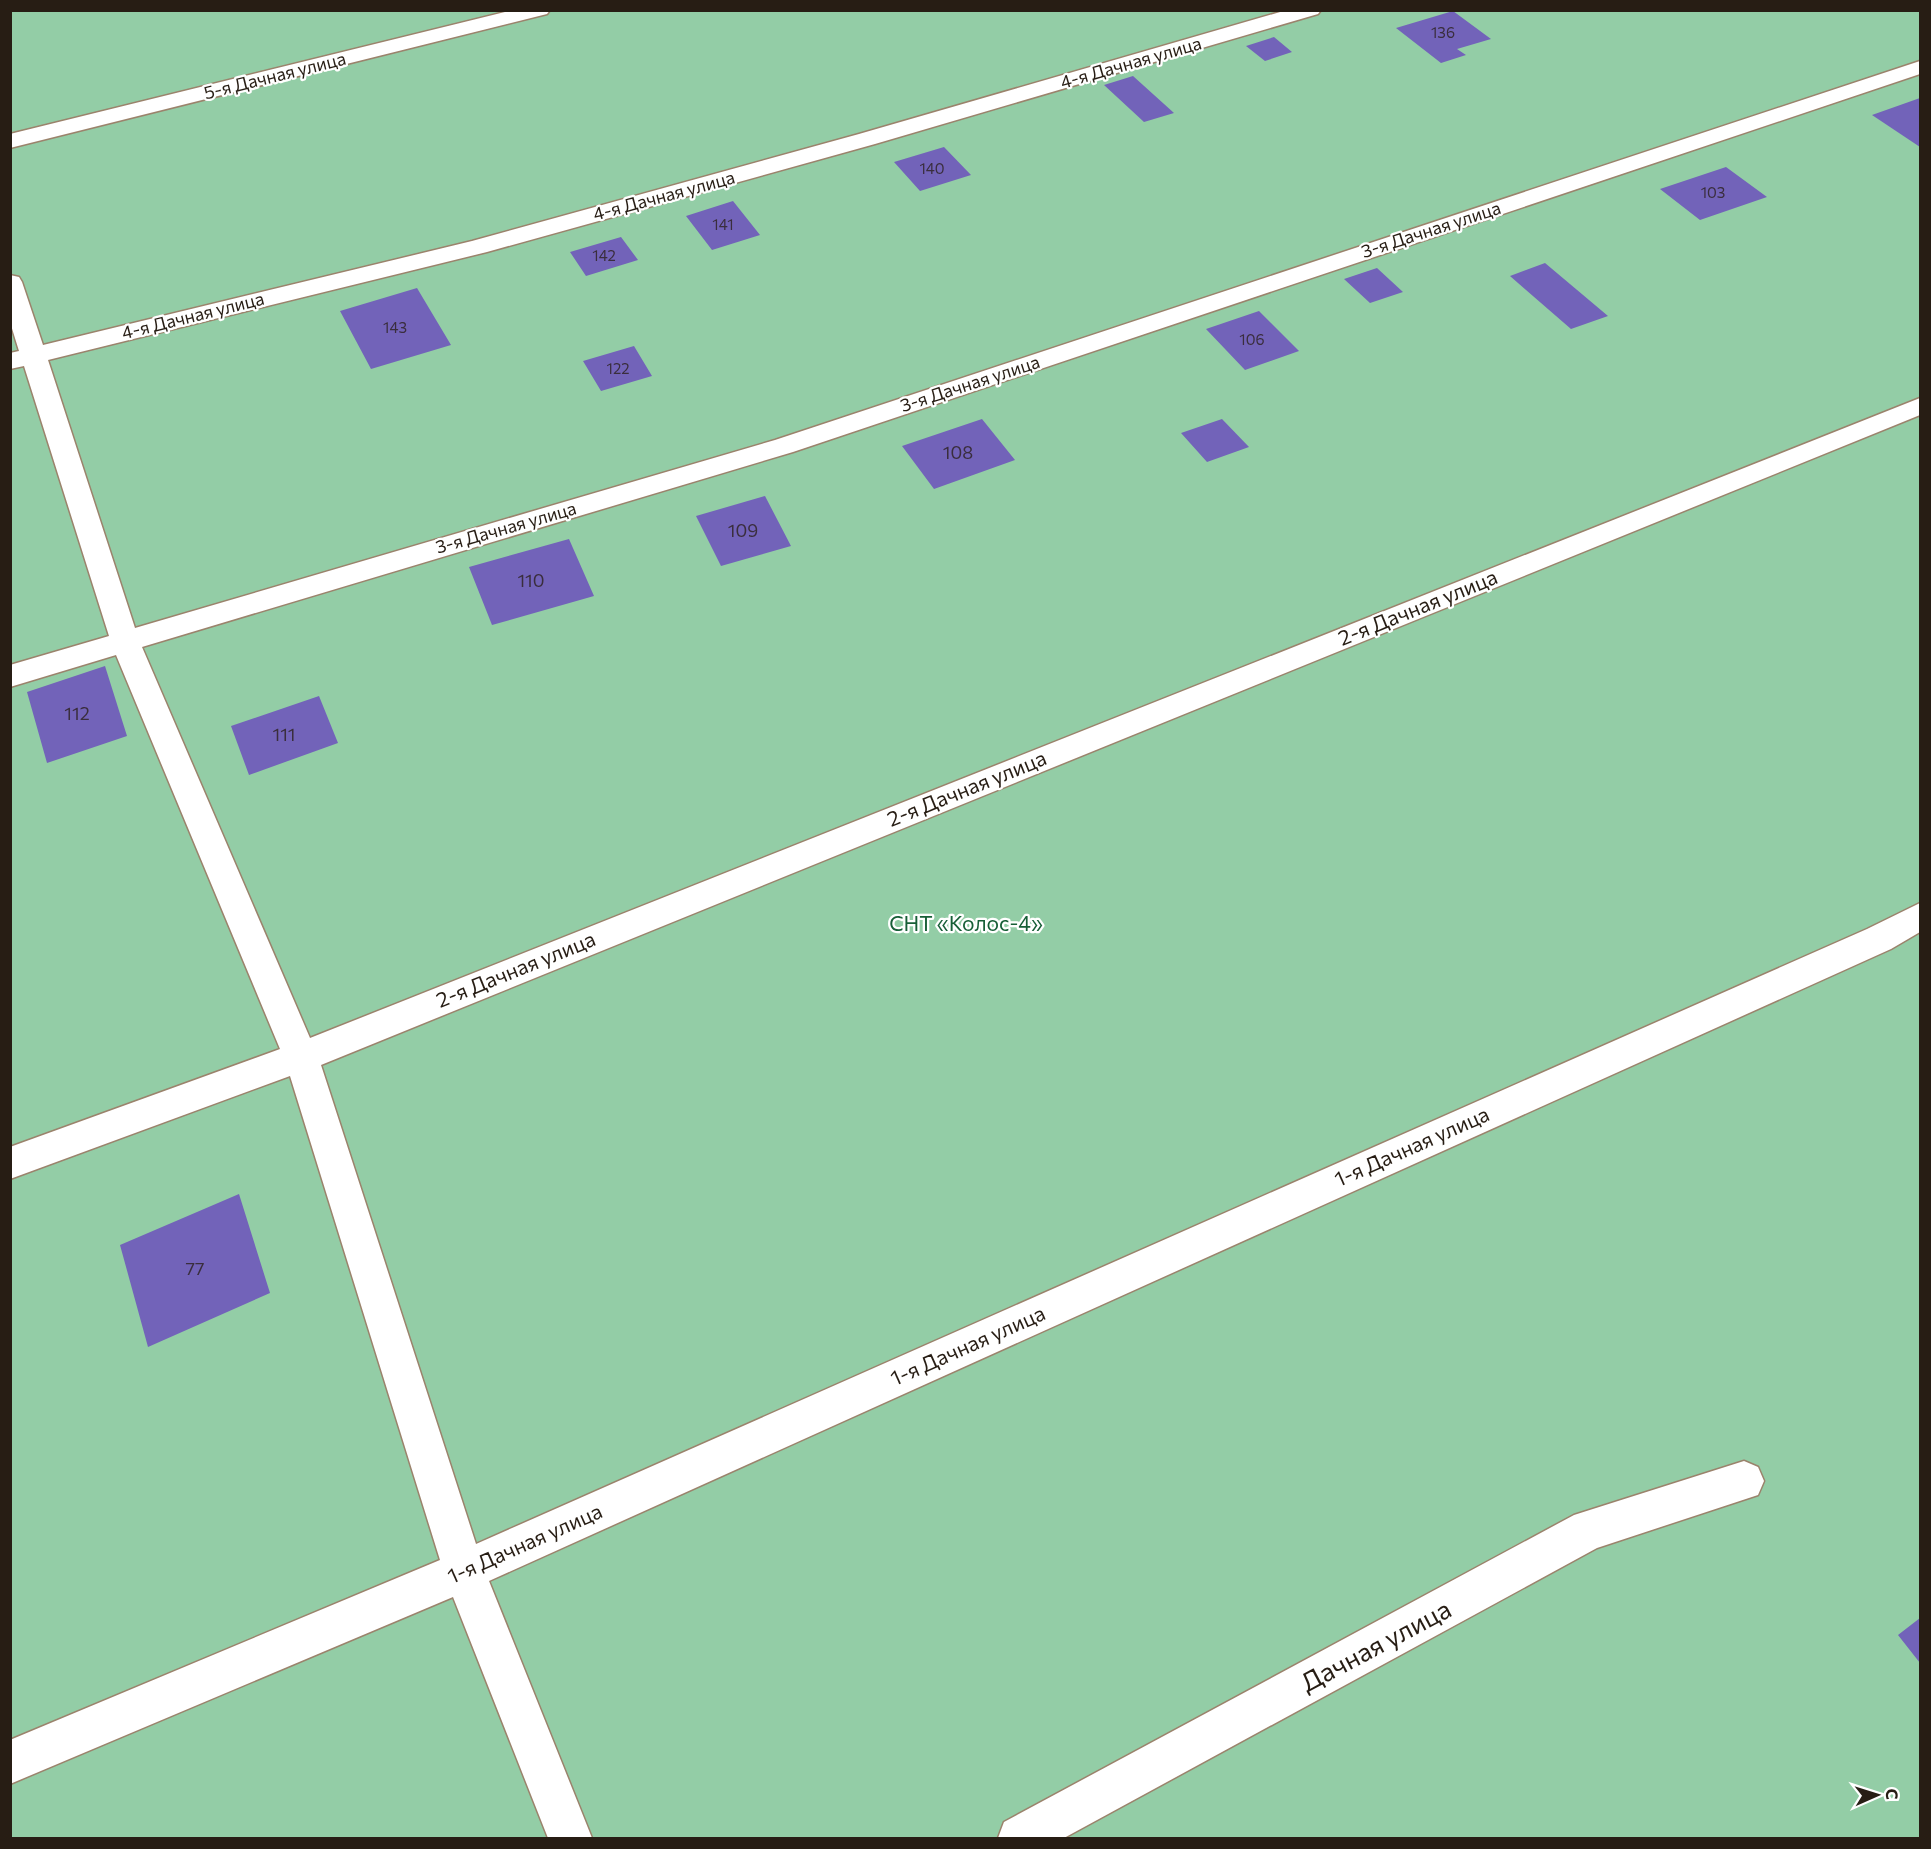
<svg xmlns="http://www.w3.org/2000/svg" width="1931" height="1849" font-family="Commissioner,sans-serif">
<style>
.green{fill:#93cda6}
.building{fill:#7263b9}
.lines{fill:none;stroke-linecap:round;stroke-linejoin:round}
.minor-casing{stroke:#9b836c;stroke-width:3}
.minor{fill:#fff;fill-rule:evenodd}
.labels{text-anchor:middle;stroke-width:4.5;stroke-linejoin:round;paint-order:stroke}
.far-number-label{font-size:15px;fill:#3a2e3d}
.far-street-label{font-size:18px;fill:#271d14;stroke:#fff}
.number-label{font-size:18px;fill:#3a2e3d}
.street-label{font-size:21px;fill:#271d14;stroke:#fff}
.park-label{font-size:21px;fill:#175f37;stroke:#fff}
.near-street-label{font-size:26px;fill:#271d14;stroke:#fff}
</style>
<rect width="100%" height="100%" fill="#f8dec4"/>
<path class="green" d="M11,11H1920V1838H11Z"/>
<path class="building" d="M1453,11L1491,39L1457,49L1466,55L1441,63L1396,28Z
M1274,37L1292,52L1265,61L1246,46Z
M1133,76L1174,113L1144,122L1104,85Z
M1920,98V147L1872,115Z
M944,147L971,175L920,191L894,162Z
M1726,167L1767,197L1700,220L1660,189Z
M733,201L760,235L712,250L686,216Z
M621,237L638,260L586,276L570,252Z
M1545,263L1608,316L1571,329L1510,276Z
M1377,268L1403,292L1370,303L1344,279Z
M417,288L451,345L371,369L340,311Z
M1259,311L1299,351L1245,370L1206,329Z
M634,346L652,376L601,391L583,361Z
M982,419L1015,460L934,489L902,446Z
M1222,419L1249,447L1207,462L1181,433Z
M765,496L791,546L721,566L696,516Z
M569,539L594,596L492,625L469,567Z
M105,666L127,736L47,763L27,692Z
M319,696L338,743L249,775L231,726Z
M239,1194L270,1293L148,1347L120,1245Z
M1920,1618V1663L1898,1635Z"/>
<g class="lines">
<g class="minor-casing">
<path id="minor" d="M513,10H550L547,14L10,148V134Z
M1287,10H1321L1318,14L875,144L487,252L48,360L135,628L775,440L1920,61V74L793,452L142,647L310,1038L1920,398V415L321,1065L476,1544L1867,929L1920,903V932L1891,949L489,1581L592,1838H548L453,1597L10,1784V1740L440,1560L290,1076L10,1179V1147L280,1049L116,655L10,687V665L109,636L24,366L10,369V353L19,351L10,322V275L19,277L22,282L43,345L472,241L859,134Z
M1744,1461L1758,1467L1764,1481L1758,1495L1597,1548L1064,1838H998L1004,1822L1574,1515Z"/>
</g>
<use href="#minor" class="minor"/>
</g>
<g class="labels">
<g class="far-number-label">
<text x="1443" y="38">136</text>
<text x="932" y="174">140</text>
<text x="1713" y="198">103</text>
<text x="723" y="230">141</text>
<text x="604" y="261">142</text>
<text x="395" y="333">143</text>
<text x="1252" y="345">106</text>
<text x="618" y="374">122</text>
</g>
<g class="far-street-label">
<text transform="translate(1131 63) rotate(-16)" y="6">4-я Дачная улица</text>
<text transform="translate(275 76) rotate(-14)" y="6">5-я Дачная улица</text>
<text transform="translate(664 196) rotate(-15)" y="6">4-я Дачная улица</text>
<text transform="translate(1431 230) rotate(-18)" y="6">3-я Дачная улица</text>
<text transform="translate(193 316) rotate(-14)" y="6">4-я Дачная улица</text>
<text transform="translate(970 384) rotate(-18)" y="6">3-я Дачная улица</text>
<text transform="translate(506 528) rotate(-16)" y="6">3-я Дачная улица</text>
</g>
<g class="number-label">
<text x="958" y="459">108</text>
<text x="743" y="537">109</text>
<text x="531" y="587">110</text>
<text x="77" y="720">112</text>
<text x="284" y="741">111</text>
<text x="195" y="1275">77</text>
</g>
<g class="street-label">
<text transform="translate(1418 608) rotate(-22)" y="7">2-я Дачная улица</text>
<text transform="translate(967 789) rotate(-22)" y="7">2-я Дачная улица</text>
<text transform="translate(516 970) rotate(-22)" y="7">2-я Дачная улица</text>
<text transform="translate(1412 1147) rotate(-24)" y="7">1-я Дачная улица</text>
<text transform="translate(968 1346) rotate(-24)" y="7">1-я Дачная улица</text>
<text transform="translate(525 1544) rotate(-24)" y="7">1-я Дачная улица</text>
</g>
<g class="park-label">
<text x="966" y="931">СНТ «Колос-4»</text>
</g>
<g class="near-street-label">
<text transform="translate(1376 1646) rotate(-28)" y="9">Дачная улица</text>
</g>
</g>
<rect width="1931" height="1849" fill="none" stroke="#271d14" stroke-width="24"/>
<g transform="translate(1877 1795) rotate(87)" stroke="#ffffff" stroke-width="4.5" paint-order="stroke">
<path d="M0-4.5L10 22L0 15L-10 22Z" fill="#271d14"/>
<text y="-9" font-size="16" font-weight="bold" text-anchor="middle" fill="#271d14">С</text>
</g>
</svg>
